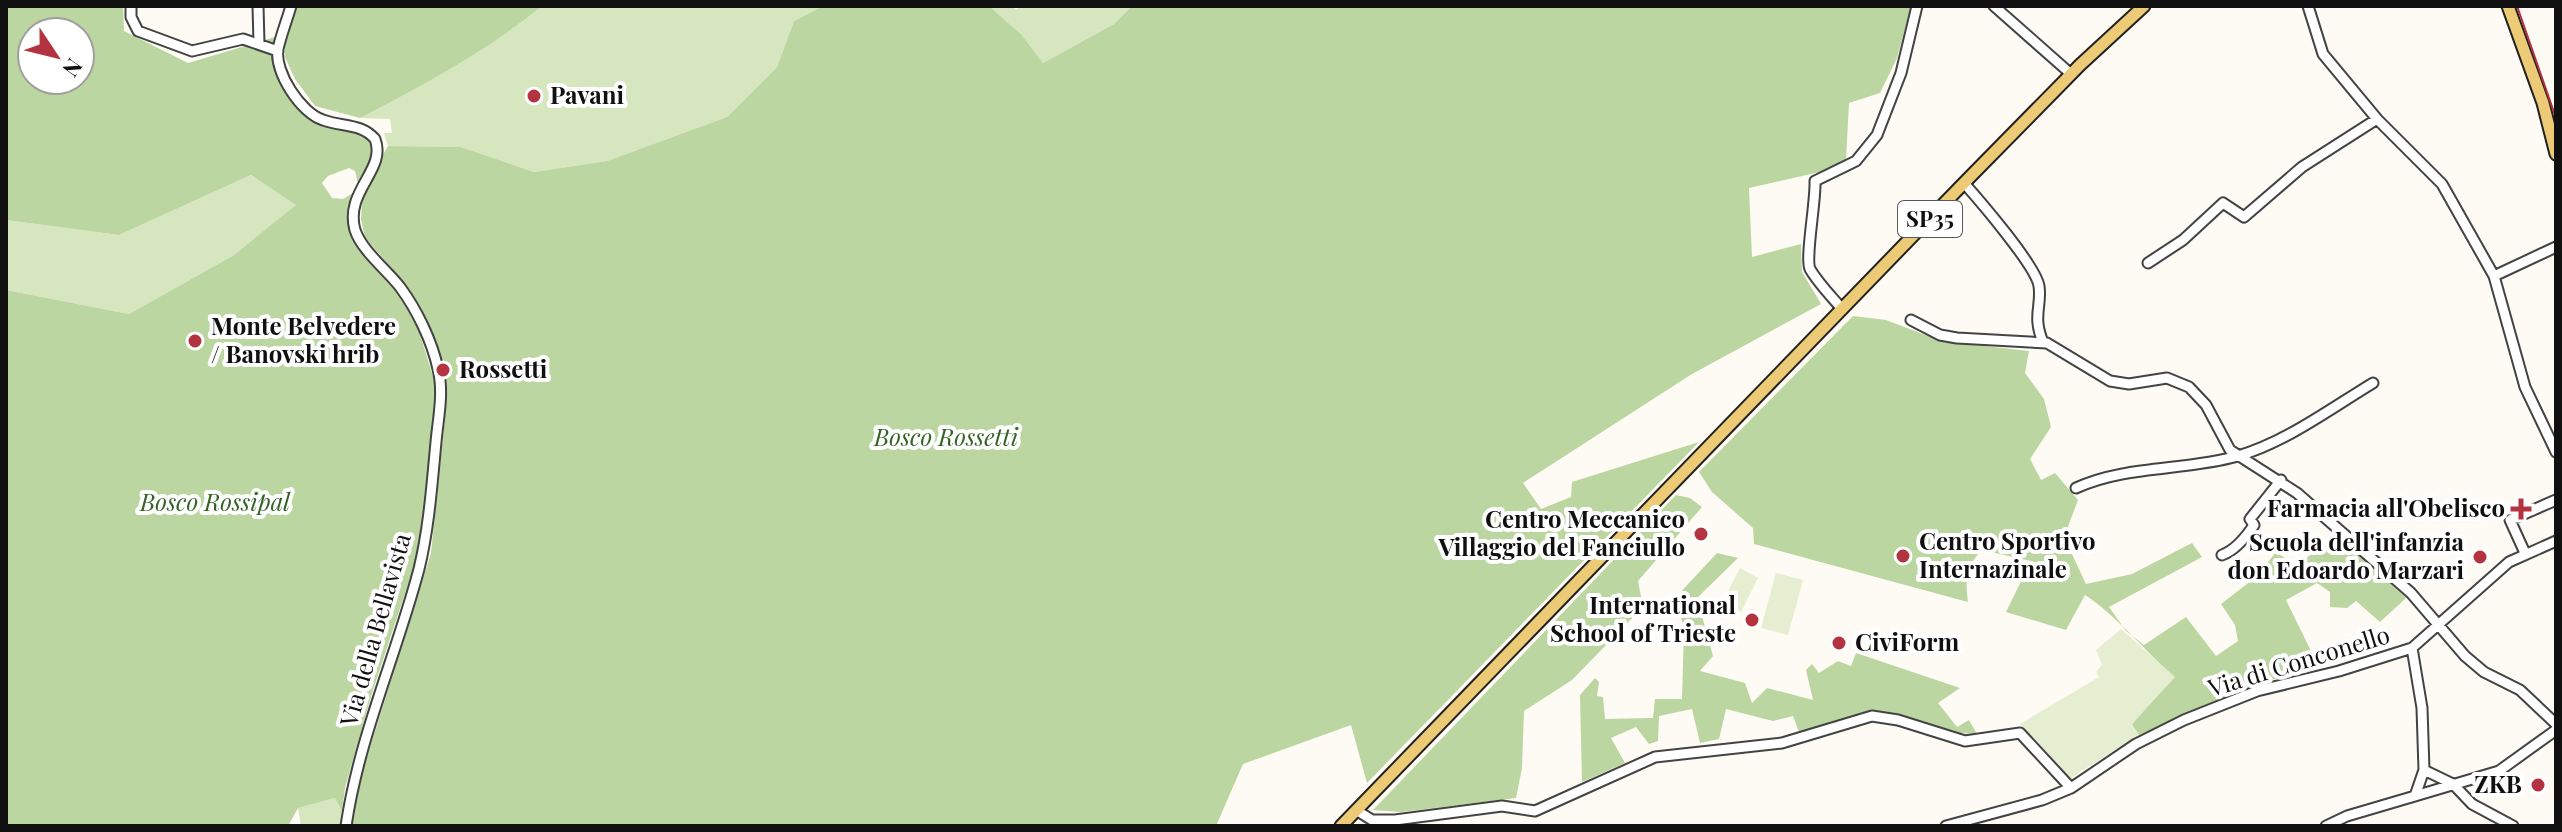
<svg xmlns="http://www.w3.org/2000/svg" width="2562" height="832" font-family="'Playfair Display',serif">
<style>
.green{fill:#d6e6bf}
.forest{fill:#bbd6a0;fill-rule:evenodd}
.pitch{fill:#e5eed0}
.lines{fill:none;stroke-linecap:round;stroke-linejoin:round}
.minor-casing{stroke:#434343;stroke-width:13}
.major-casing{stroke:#212121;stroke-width:15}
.minor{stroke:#fff;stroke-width:9}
.major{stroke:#ecca76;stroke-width:11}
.tram{stroke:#b43340;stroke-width:2}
.poi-dot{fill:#b43340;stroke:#fff;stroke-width:3}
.labels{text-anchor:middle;stroke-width:8;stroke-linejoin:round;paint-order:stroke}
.shield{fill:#fff;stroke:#585858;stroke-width:2}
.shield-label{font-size:22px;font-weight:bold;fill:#101010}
.poi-label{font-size:24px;font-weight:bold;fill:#101010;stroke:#fff;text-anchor:start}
.park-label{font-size:24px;font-style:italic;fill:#356325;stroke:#fff}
.street-label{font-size:24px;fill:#101010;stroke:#fff}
</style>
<rect width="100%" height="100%" fill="#fefbf4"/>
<path class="green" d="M542,6H823L794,21L777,67L727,117L607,161L534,172L461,147L388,146L384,133H392L390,119L360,118C424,85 487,51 542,6Z
M989,6H1012L1016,10L1021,6H1132L1114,24L1043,63L1021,34Z
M251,175L297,205L234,255L129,314L6,290V220L119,235Z
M335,798L342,811L341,826H301L298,808Z"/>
<path class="forest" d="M6,6H123L124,31L188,63L275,37C273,64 288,111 317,122C332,128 350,131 366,134C380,153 369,166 358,184L355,171L349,168L328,176L322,183L332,198L343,199L353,193L351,233L401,298L418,328L436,386L420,548L372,693L345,788L342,811L335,798L298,808L288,826H6V290L129,314L234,255L296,205L251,175L119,235L6,220ZM32,32H80V80H32Z
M296,6H542C487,51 424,85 360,118L315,106L295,79L285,57V39Z
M823,6H989L1021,34L1043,63L1114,24L1132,6H1911L1897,58L1880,93L1849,103L1846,160L1828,170L1749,188L1752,257L1801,244L1802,272L1821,304L1692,374L1523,483L1541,509L1571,497L1572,482L1699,442L1367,783L1351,725L1243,764L1216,826H350L361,776L431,553L446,408L441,361L433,334L403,281L365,238L361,219L363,189L388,146L461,147L534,172L607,161L727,117L777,67L794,21Z
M1853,316L1886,320L1941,341L2029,351L2025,373L2044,399L2051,427L2030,459L2041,480L2055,473L2078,500L2064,537L2086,584L2132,574L2192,543L2202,557L2109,607L2126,631L2144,645L2186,617L2216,656L2238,641L2235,625L2221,604L2256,577L2276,552L2295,565L2338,537L2406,598L2380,622L2356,601L2347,608L2330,607V592L2317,583L2286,600L2311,651L2312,671L2261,682L2139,735L2131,725L2174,677C2146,652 2116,615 2085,595L2066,630L2006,612L2031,561L1982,550C1966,566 1965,580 1968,602L1754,544L1753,528L1712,492L1699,472Z
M1676,495L1690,498L1702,507L1638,581L1643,607L1572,680L1524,711L1522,768L1516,798L1401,812L1373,810Z
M1717,553L1738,558L1697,598L1713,656L1700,671L1745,683L1752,703L1767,688L1813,700L1806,670L1812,664L1819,673L1838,661L1851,666L1856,653L1960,688L1938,703L1957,727L1969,720L1977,734L1960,733L1872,710L1799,732L1793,716L1773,721L1726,709L1719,739L1700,743L1692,709L1659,716L1658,741L1649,744L1636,727L1611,738L1625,763L1582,782L1580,695L1595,678L1599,682L1597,696L1603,697L1605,719L1653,718L1655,699H1682L1684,629L1676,597Z"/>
<path class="pitch" d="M1740,568L1758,578L1741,612L1722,603Z
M1776,573L1803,580L1788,635L1761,628Z
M2121,629L2175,677L2132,724L2139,735L2069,779L2020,724L2099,677L2096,672L2102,665L2096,650Z"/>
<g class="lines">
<g class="minor-casing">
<path id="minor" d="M131,6V17L138,31L192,51L243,39L278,51
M258,6L259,43
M291,6C287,20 281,35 278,49C274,72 301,113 323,120C342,127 361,123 375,139C387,170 344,191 355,230C362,251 386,269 400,287C417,310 432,341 438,369C444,393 438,419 436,442C432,484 429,528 419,569C396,656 359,737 346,826
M1994,6L2071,74
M2308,6L2323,54L2377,119L2442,184L2494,276L2556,247
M1964,183C1979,200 2036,266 2039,286C2042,306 2032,316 2043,342
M2148,263L2183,240L2223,203L2244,217L2302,167L2377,119
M2494,276L2525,387L2556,452
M1842,309C1832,297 1818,283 1810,269C1805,258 1816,201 1815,181L1856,161L1877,135L1901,73L1917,6
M1911,320L1940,335L1957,338L2047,343L2110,381L2129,384L2167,378L2189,387L2206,405L2230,450L2297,493L2411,593L2465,656L2484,672L2520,690L2556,724
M2076,488C2126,465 2185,471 2238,456C2286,442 2330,409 2373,383
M2525,553L2510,520L2556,500
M2222,555C2236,550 2246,537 2254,525L2250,519L2281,480
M2412,648L2422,708L2424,770
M2424,770L2453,784L2472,804L2513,826
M2415,796L2499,771L2556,730
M1356,810L1372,820H1395L1502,806L1535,811L1655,757L1782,743L1872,716L1898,720L1965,741L2020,733L2071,788L2136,744L2184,720L2257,691L2339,671L2412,648L2509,562L2556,541
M1946,826L2042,800L2071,788
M2326,826L2347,816L2415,796L2424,770"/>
</g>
<g class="major-casing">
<path id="major" d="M2508,6L2543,103L2556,154
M1341,826L1964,183L2080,65L2144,6"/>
</g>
<use href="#minor" class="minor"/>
<use href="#major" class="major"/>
<path class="tram" d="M2517,6L2556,118"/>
</g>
<g class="poi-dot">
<circle cx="534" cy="96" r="8"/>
<circle cx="195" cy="341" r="8"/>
<circle cx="443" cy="370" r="8"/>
<path d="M2517 497h8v8h8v8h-8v8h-8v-8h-8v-8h8z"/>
<circle cx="1701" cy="534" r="8"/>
<circle cx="1903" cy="556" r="8"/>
<circle cx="2480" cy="557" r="8"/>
<circle cx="1752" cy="620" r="8"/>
<circle cx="1839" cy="643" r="8"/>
<circle cx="2538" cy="785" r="8"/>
</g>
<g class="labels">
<rect class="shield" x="1898" y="201" width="64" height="36" rx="6"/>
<g class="shield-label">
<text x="1930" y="227">SP35</text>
</g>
<g class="poi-label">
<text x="550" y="104">Pavani</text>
<text x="211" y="335">Monte Belvedere<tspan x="211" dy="28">/ Banovski hrib</tspan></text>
<text x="459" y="378">Rossetti</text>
<text x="2505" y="517" text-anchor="end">Farmacia all'Obelisco</text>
<text x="1685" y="528" text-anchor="end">Centro Meccanico<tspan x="1685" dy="28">Villaggio del Fanciullo</tspan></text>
<text x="1919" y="550">Centro Sportivo<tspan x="1919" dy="28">Internazinale</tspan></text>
<text x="2464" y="551" text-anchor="end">Scuola dell'infanzia<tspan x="2464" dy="28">don Edoardo Marzari</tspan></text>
<text x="1736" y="614" text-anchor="end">International<tspan x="1736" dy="28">School of Trieste</tspan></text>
<text x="1855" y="651">CiviForm</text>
<text x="2522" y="793" text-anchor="end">ZKB</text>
</g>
<g class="park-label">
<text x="946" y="446">Bosco Rossetti</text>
<text x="215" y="511">Bosco Rossipal</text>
</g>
<g class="street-label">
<text transform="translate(376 630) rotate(-74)" y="8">Via della Bellavista</text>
<text transform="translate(2299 662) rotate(-17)" y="8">Via di Conconello</text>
</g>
</g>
<rect width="2562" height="832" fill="none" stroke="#101010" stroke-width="16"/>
<g transform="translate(56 56) rotate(125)"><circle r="38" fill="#ffffff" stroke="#9f9f9f" stroke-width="2"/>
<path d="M0-6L14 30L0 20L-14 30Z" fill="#b43340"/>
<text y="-12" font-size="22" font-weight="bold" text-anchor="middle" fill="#101010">N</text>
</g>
</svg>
